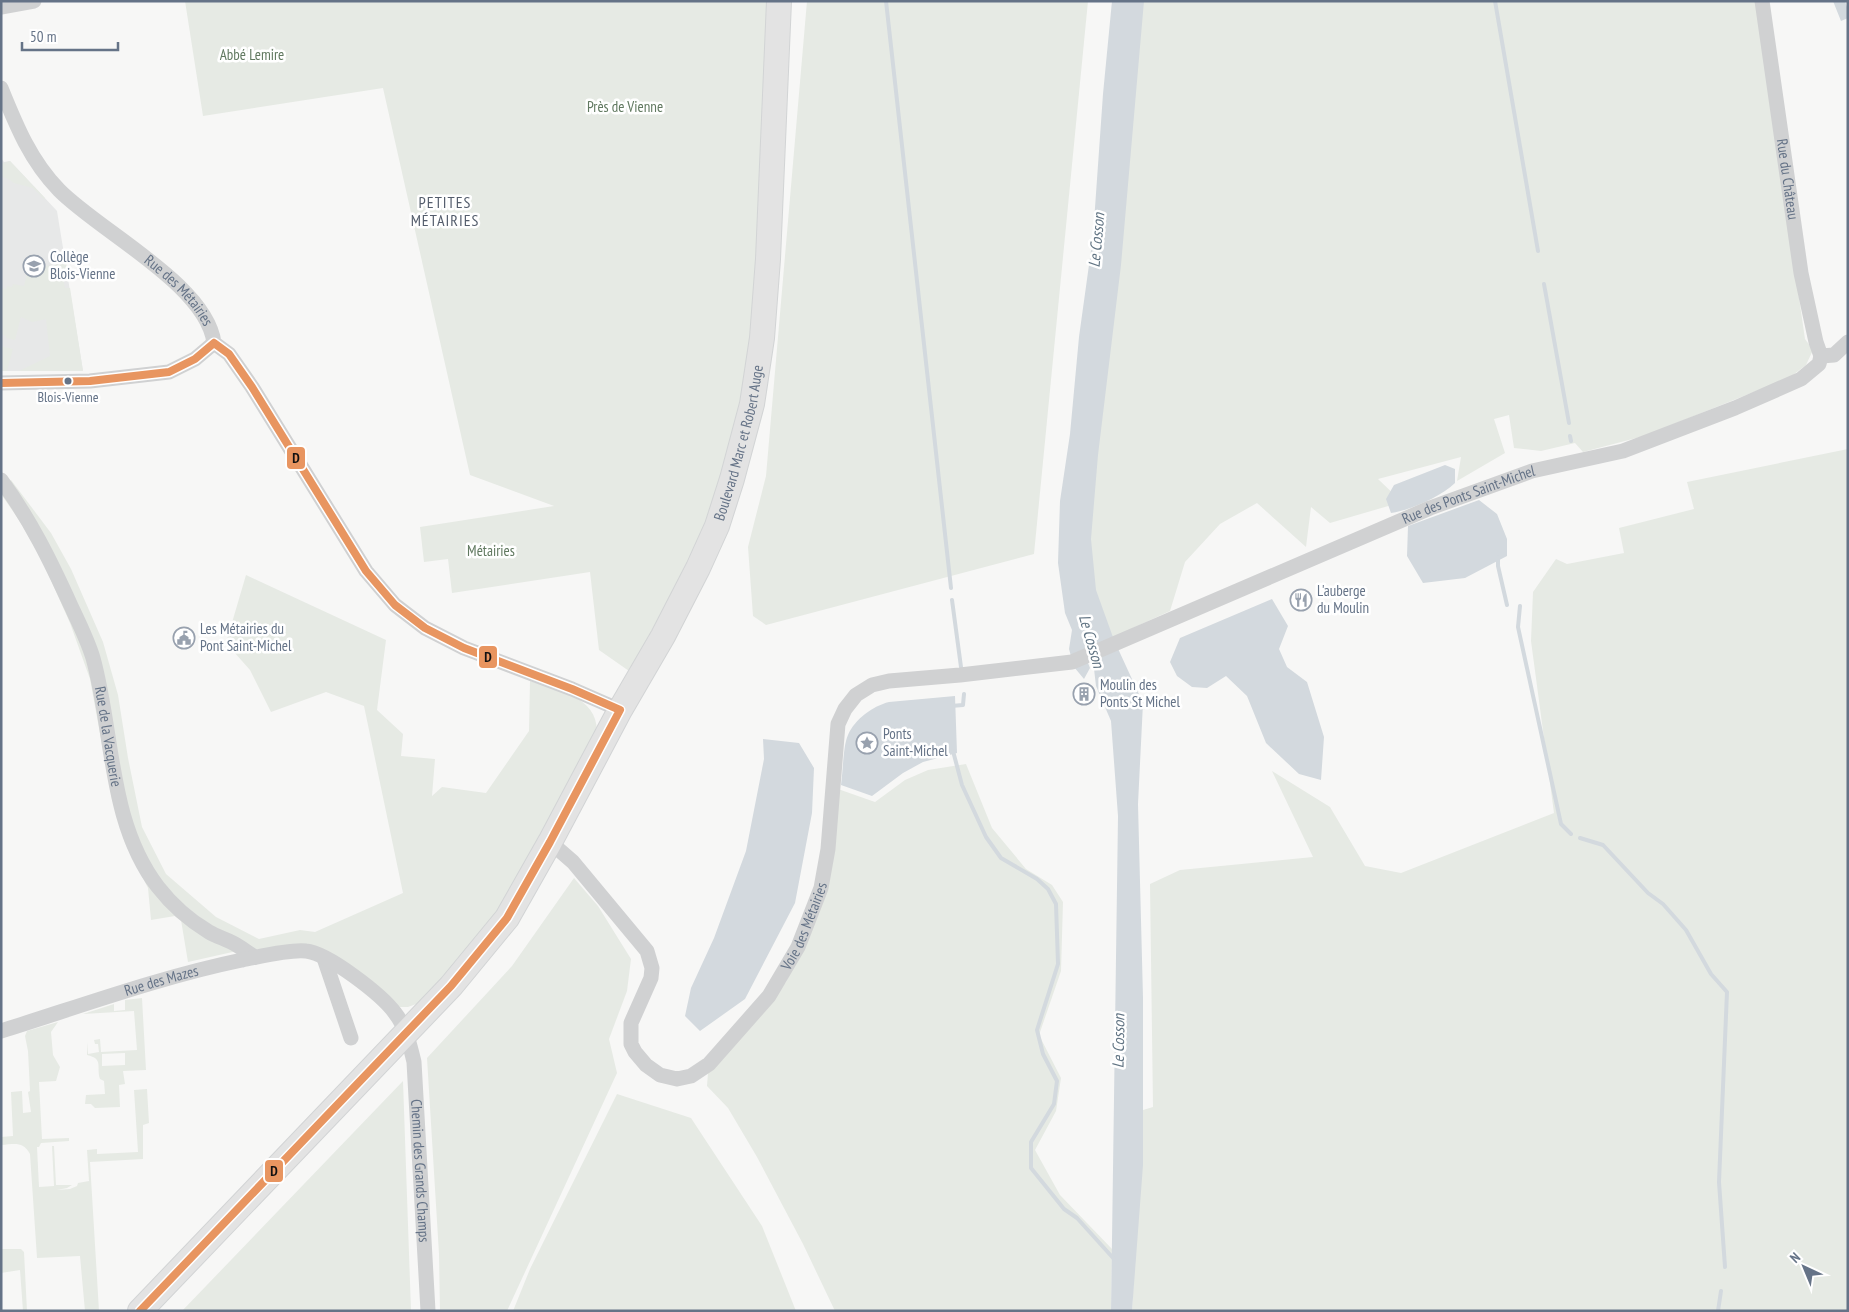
<svg xmlns="http://www.w3.org/2000/svg" width="1849" height="1312" font-family="'PT Sans Narrow',sans-serif">
<style>
.built{fill:#e7e8e8}
.green{fill:#e6eae4;fill-rule:evenodd}
.water{fill:#d3d9de}
.lines{fill:none;stroke-linecap:round;stroke-linejoin:round}
.stream{stroke:#d3d9de;stroke-width:4}
.primary-casing{stroke:#d2d4d5;stroke-width:26}
.street{stroke:#d0d1d2;stroke-width:15}
.primary{stroke:#e3e3e3;stroke-width:24}
.bus-1-casing{stroke:#fff;stroke-width:11}
.bus-1{stroke:#e89560;stroke-width:8}
.bus-dot{fill:#657387;stroke:#fff;stroke-width:2}
.labels{text-anchor:middle;stroke-width:5;stroke-linejoin:round;paint-order:stroke}
.bus-label{font-size:14px;fill:#657387;stroke:#fff}
.park-label{font-size:15px;fill:#617960;stroke:#fff}
.street-label{font-size:15px;fill:#657387;stroke:#fff}
.poi-label{font-size:15px;fill:#657387;stroke:#fff;text-anchor:start}
.neighbourhood-label{font-size:16px;letter-spacing:1px;fill:#545d6c;stroke:#fff}
.water-label{font-size:16px;font-style:italic;fill:#617483;stroke:#fff}
.line-badge{stroke:#fff;stroke-width:2}
.pale-badge-label{font-size:14px;text-anchor:middle;font-weight:bold;fill:#111}
</style>
<rect width="100%" height="100%" fill="#f7f7f6"/>
<path class="built" d="M1,158L4,162L10,161L57,211L83,371H1Z"/>
<path class="green" d="M185,1H769L755,321L730,458L702,531L660,616L629,671L599,650L590,572L452,593L448,559L424,562L420,527L554,506L470,475L383,88L203,116Z
M807,1H1088L1034,554L766,625L753,616L748,547L766,476Z
M1138,1H1756L1805,339L1813,350L1806,365L1789,378L1644,436L1583,452L1575,443L1541,451L1514,448L1509,415L1494,419L1505,453L1457,481L1461,457L1378,479L1402,502L1330,523L1311,507L1306,547L1257,503L1220,524L1185,562L1170,611L1135,627L1114,640L1085,595L1089,488Z
M10,161L45,198L44,199L33,188L14,183L10,180L1,176V164Z
M66,263L67,270L62,271L65,288H70L83,371H19L50,356L46,319L32,322L21,317L15,340L6,338V336L1,334V288L6,289L7,286L12,287L13,284L24,286L28,269Z
M1,346L13,349L7,371H1Z
M1848,449V1311H1132L1143,1110L1153,1107L1150,884L1180,870L1313,857L1272,771L1330,807L1365,866L1401,873L1554,813L1531,641L1533,592L1556,559L1567,564L1624,553L1619,528L1694,509L1687,482Z
M11,480L51,533L71,569L103,642L118,695L128,758L142,827L166,874L216,917L259,939L300,930L315,932L403,893L364,706L326,692L271,712L250,670L226,643L246,575L386,640L377,710L403,734L401,756L435,759L432,796L442,787L486,793L529,731L530,681C558,691 598,696 597,733L514,890L462,958L419,1003L408,1007H400L393,1003L345,963L256,949L223,936L162,887L132,830L103,686L8,483Z
M1,486L13,502L80,635L104,728L149,878L237,951L188,962L181,920L175,916L151,920L148,888L125,843L112,799L90,679L70,623L41,558L19,520L1,494Z
M966,764L992,828L1026,869L1052,885L1063,902L1061,971L1039,1035L1061,1078L1056,1111L1035,1150L1060,1195L1112,1249L1111,1311H835L803,1244L757,1157L728,1108L707,1086L708,1073L786,982L812,926L838,789L875,802L905,780L928,770Z
M574,878L598,906L631,959L627,991L609,1039L617,1073L507,1311H440L439,1254L427,1058L512,966Z
M142,998L146,1070L123,1071L125,1084L119,1085L120,1107L95,1108L91,1104H85L86,1095L105,1094L104,1081L100,1079C96,1066 104,1059 87,1055V1042L88,1054L99,1052L98,1044H95L94,1040L100,1039L101,1052L137,1050L134,1011L83,1014L114,1004V1011L125,1010V1000ZM125,1053V1065L102,1066V1054Z
M58,1022L51,1032L53,1055L60,1067L56,1081L39,1082L42,1139L69,1138V1141L41,1143L39,1147H37L39,1187L54,1186L52,1146H54L56,1185H72L67,1188L57,1190L70,1189L77,1186L78,1183L89,1181L87,1150L97,1149V1154L138,1152L134,1090L147,1089L149,1123L143,1125V1159L90,1162L99,1311H85L80,1256L37,1258L30,1154C23,1141 15,1144 1,1145V1137L13,1136L11,1092L22,1091L23,1113L31,1112L28,1092L30,1091L28,1051L25,1036L27,1031Z
M403,1081L411,1311H182Z
M617,1094L691,1118L762,1226L796,1311H513L530,1269Z
M1,1249H21L24,1252L27,1311H23L20,1270L1,1273Z"/>
<path class="water" d="M1112,1H1144L1121,265L1098,455L1091,539L1096,590L1114,640L1143,703L1138,804L1143,998V1165L1132,1311H1111L1118,816L1111,721L1096,686L1093,660L1084,653L1090,668L1084,679L1074,667L1069,649L1072,630L1065,613L1058,563L1060,501L1070,434L1079,337L1093,236L1103,94Z
M1833,1H1845L1848,10V18L1841,21Z
M1445,465L1455,469V483C1440,497 1411,510 1391,513L1386,499L1394,485Z
M1479,500L1497,514L1507,539V556L1465,578L1423,583L1407,556L1408,526Z
M1272,599L1288,626L1279,649L1287,667L1307,682L1324,737L1321,780L1299,774L1266,743L1247,696L1226,676L1207,688L1192,687L1177,676L1170,662L1180,638Z
M955,696L957,753L923,762L903,773L872,796L841,785C843,773 843,745 848,735C855,719 873,706 889,702Z
M763,739L799,743L814,768L812,813L795,903L745,999L700,1031L685,1016L691,988L714,938L746,851L764,759Z"/>
<g class="lines">
<path class="stream" d="M886,1L951,588
M1495,1L1538,251
M1544,284L1569,423
M1570,436L1571,441
M1498,557V566L1507,605
M952,600L961,667
M1520,606L1518,627L1561,824L1571,834
M951,706L963,705L964,694
M953,751L962,785L986,837L1001,858L1037,879L1048,889L1056,904L1058,964L1037,1030L1043,1054L1057,1081L1054,1104L1031,1142V1168L1064,1209L1077,1218L1114,1259
M1580,838L1603,845L1648,893L1663,904L1686,930L1711,974L1727,992L1719,1182L1725,1267
M1718,1311L1721,1291"/>
<g class="primary-casing">
<g id="primary">
<path id="s6" d="M140,1311L451,986L507,918L550,842L620,710L663,636L698,568L717,526L732,479L752,404L762,338L768,259L779,1"/>
</g>
</g>
<g class="street">
<path id="s1" d="M1762,1L1801,273L1816,342L1821,356"/>
<path d="M1,7L34,1"/>
<path id="s2" d="M1,88C16,125 30,160 59,190C99,231 207,285 214,343L229,354L252,387L366,571L395,605L425,628L464,648L572,689L620,710"/>
<path d="M1821,356L1834,355L1848,342"/>
<path d="M1,383L90,381L169,372L195,359L214,343"/>
<path id="s3" d="M1,480C30,519 51,562 71,606C79,623 88,641 93,658C114,734 108,822 158,887C172,905 189,920 209,932C216,936 225,939 233,943C241,947 248,953 255,957"/>
<path id="s4" d="M550,842L573,862L647,951L652,968L651,978L631,1023V1044L635,1052L646,1065L660,1075L677,1079L691,1076L709,1064L769,996L798,947L821,888L828,849L838,724L845,709L856,695L872,685L889,681L960,675L1072,662L1430,508L1532,471L1623,451L1735,408L1801,379L1819,364L1821,356"/>
<path d="M324,958L351,1038"/>
<path id="s5" d="M1,1031C81,1006 160,977 242,960C259,957 289,949 306,951C328,953 382,995 395,1013C406,1027 410,1045 414,1062L428,1311"/>
</g>
<use href="#primary" class="primary"/>
<g class="bus-1-casing">
<path id="bus-1" d="M214,343L229,354L252,387L366,571L395,605L425,628L464,648L572,689L620,710
M1,383L90,381L169,372L195,359L214,343
M140,1311L451,986L507,918L550,842L620,710"/>
</g>
<use href="#bus-1" class="bus-1"/>
</g>
<defs>
<g id="school-ring" transform="scale(1.125)"><circle r="9.5" fill="#fff" stroke="#98a1ae" stroke-width="1.5"/><path d="M0-5L7-2L0 1L-7-2ZM-4 1L0 2.5L4 1V4Q0 6-4 4Z" fill="#98a1ae"/></g>
<g id="restaurant-ring" transform="scale(1.125)"><circle r="9.5" fill="#fff" stroke="#98a1ae" stroke-width="1.5"/><path d="M-5-6h1v4h1v-4h1v4h1v-4h1v5L-1.5 .5V6h-2V.5L-5-1ZM5-6V6H3V1.5H1.5Q1.5-4 5-6Z" fill="#98a1ae"/></g>
<g id="civic-ring" transform="scale(1.125)"><circle r="9.5" fill="#fff" stroke="#98a1ae" stroke-width="1.5"/><path d="M-.6-6.5H3V-4.5H.6V-3L4-1V1h2V6H-6V1h2V-1L-.6-3ZM-1.2 2.5V6h2.4V2.5Z" fill="#98a1ae"/></g>
<g id="building-ring" transform="scale(1.125)"><circle r="9.5" fill="#fff" stroke="#98a1ae" stroke-width="1.5"/><path d="M-4-6H4V6H1V3H-1V6H-4ZM-2.5-4.3h1.7v1.8h-1.7ZM.8-4.3h1.7v1.8H.8ZM-2.5-1h1.7V.8h-1.7ZM.8-1h1.7V.8H.8Z" fill="#98a1ae"/></g>
<g id="sight-ring" transform="scale(1.125)"><circle r="9.5" fill="#fff" stroke="#98a1ae" stroke-width="1.5"/><path d="M0-6L1.8-2.2L6-1.7L2.9 1.2L3.7 5.4L0 3.3L-3.7 5.4L-2.9 1.2L-6-1.7L-1.8-2.2Z" fill="#98a1ae"/></g>
</defs>
<g fill-rule="evenodd">
<use href="#school-ring" x="34" y="266"/>
<use href="#restaurant-ring" x="1301" y="600"/>
<use href="#civic-ring" x="184" y="638"/>
<use href="#building-ring" x="1084" y="694"/>
<use href="#sight-ring" x="867" y="743"/>
</g>
<circle class="bus-dot" cx="68" cy="381" r="4.5"/>
<g class="labels">
<g class="bus-label">
<text x="68" y="402">Blois-Vienne</text>
</g>
<g class="park-label">
<text x="252" y="60">Abbé Lemire</text>
<text x="625" y="112">Près de Vienne</text>
<text x="491" y="556">Métairies</text>
</g>
<g class="street-label">
<text dy="5" stroke="none"><textPath href="#s1" startOffset="180">Rue du Château</textPath></text>
<text dy="5" stroke="none"><textPath href="#s2" startOffset="275">Rue des Métairies</textPath></text>
<text dy="5" stroke="none"><textPath href="#s6" startOffset="1069">Boulevard Marc et Robert Auge</textPath></text>
<text dy="5" stroke="none"><textPath href="#s4" startOffset="1402">Rue des Ponts Saint-Michel</textPath></text>
<text dy="5" stroke="none"><textPath href="#s3" startOffset="281">Rue de la Vacquerie</textPath></text>
<text dy="5" stroke="none"><textPath href="#s4" startOffset="510">Voie des Métairies</textPath></text>
<text dy="5" stroke="none"><textPath href="#s5" startOffset="168">Rue des Mazes</textPath></text>
<text dy="5" stroke="none"><textPath href="#s5" startOffset="588">Chemin des Grands Champs</textPath></text>
</g>
<g class="poi-label">
<text x="50" y="262">Collège<tspan x="50" dy="17">Blois-Vienne</tspan></text>
<text x="1317" y="596">L'auberge<tspan x="1317" dy="17">du Moulin</tspan></text>
<text x="200" y="634">Les Métairies du<tspan x="200" dy="17">Pont Saint-Michel</tspan></text>
<text x="1100" y="690">Moulin des<tspan x="1100" dy="17">Ponts St Michel</tspan></text>
<text x="883" y="739">Ponts<tspan x="883" dy="17">Saint-Michel</tspan></text>
</g>
<g class="neighbourhood-label">
<text x="445" y="208">PETITES<tspan x="445" dy="18">MÉTAIRIES</tspan></text>
</g>
<g class="water-label">
<text transform="translate(1096 240) rotate(-85)" y="6">Le Cosson</text>
<text transform="translate(1092 641) rotate(74)" y="6">Le Cosson</text>
<text transform="translate(1118 1041) rotate(-89)" y="6">Le Cosson</text>
</g>
</g>
<g class="line-badge">
<rect x="286" y="446" width="20" height="24" rx="5" fill="#e89560"/>
<rect x="478" y="645" width="20" height="24" rx="5" fill="#e89560"/>
<rect x="264" y="1159" width="20" height="24" rx="5" fill="#e89560"/>
</g>
<g class="pale-badge-label">
<text x="296" y="463">D</text>
<text x="488" y="662">D</text>
<text x="274" y="1176">D</text>
</g>
<rect width="1849" height="1312" fill="none" stroke="#657387" stroke-width="5"/>
<g transform="translate(1804 1267) rotate(316)" stroke="#ffffff" stroke-width="4" paint-order="stroke">
<path d="M0-4L9 19L0 12L-9 19Z" fill="#657387"/>
<text y="-8" font-size="14" font-weight="bold" text-anchor="middle" fill="#657387">N</text>
</g>
<path d="M22 42v8h96v-8" fill="none" stroke="#657387" stroke-width="2.5"/>
<text x="30" y="42" font-size="15" fill="#657387" stroke="#ffffff" stroke-width="4" paint-order="stroke">50 m</text>
</svg>
